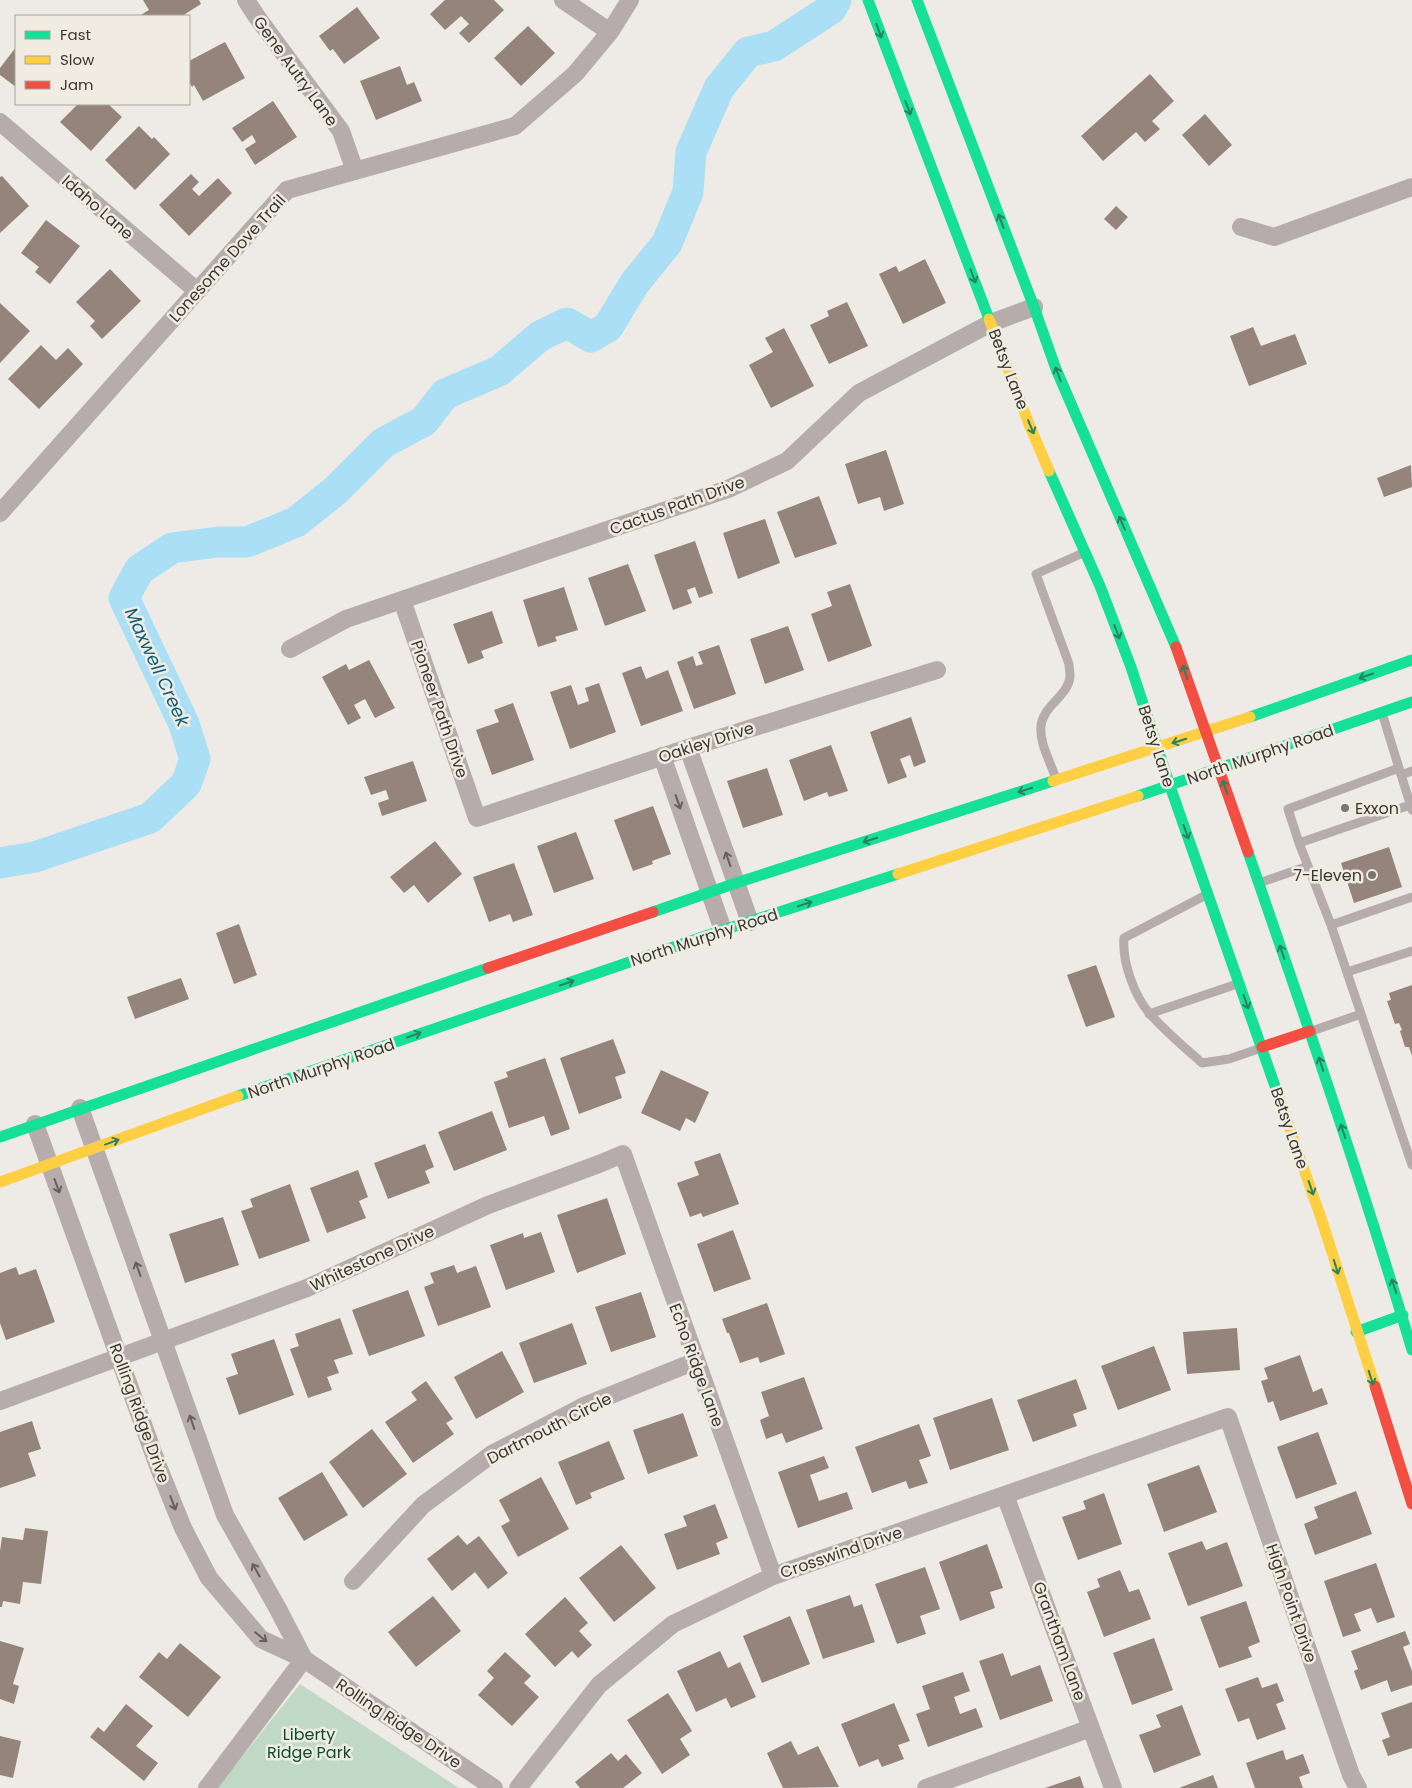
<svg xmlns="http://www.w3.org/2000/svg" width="1412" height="1788" font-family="Poppins,sans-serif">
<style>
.green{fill:#bfd9c6}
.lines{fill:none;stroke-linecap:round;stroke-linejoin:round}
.river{stroke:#abdff5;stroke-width:31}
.building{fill:#94847b}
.lane{stroke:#b7acac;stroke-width:9}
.street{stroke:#b7acac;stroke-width:18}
.fast{stroke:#16e098;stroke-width:11}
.slow{stroke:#ffcf43;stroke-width:11}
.jam{stroke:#f24e42;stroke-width:11}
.oneway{stroke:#298360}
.oneway2{stroke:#65605d}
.poi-dot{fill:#787672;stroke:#f1ece2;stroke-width:2}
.labels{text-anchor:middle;stroke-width:5;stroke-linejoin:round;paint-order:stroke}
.street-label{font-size:16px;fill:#393733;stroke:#f1ece2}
.poi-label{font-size:16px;fill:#393733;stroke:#f1ece2;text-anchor:start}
.park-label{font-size:16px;fill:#084f2f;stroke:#f1ece2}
.water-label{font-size:18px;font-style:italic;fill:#0a5e7a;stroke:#f1ece2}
</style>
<rect width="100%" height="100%" fill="#eeebe6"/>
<path class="green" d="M300,1684L459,1788H217Z"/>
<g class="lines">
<path class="river" d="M0,863L35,857L150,818L186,784L195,759L184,724L124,598L139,570L172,548L218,542H247L296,522L335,491L383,443L424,421L445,394L499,371L540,336L567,323L591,337L608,327L634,284L667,243L688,192L691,152L719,88L748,52L774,46L831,9L836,0"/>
</g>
<path class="building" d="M143,0H199L201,4L182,16H139L149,10Z
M445,0H494L504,10L469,43L459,33L469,24L461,16L445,30L430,14Z
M357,7L380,38L344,64L333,49L330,51L319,36Z
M528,26L555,53L521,86L494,58Z
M225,42L245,78L203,101L194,85L192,87L189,81V61Z
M16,47V87L0,75V68Z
M400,66L407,85L414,82L422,101L376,120L360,81Z
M1150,74L1174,101L1152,121L1160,129L1145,142L1136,132L1103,161L1081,136Z
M273,101L297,137L255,165L245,149L256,142L252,135L242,142L232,128Z
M78,104H108L122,117L91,151L60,122Z
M1205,114L1232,145L1209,166L1182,135Z
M139,126L152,139L154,137L170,154L135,190L105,160Z
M191,174L199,182L192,189L199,196L218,178L232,193L189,236L159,205Z
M2,176L29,206L0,233V177Z
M1116,206L1128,217L1116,230L1104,219Z
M46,220L80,246L50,284L35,272L39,267L21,253Z
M925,259L946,303L903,324L879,274L896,266L899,272Z
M110,269L141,301L102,339L90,326L95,321L76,302Z
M847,302L868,346L829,364L810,325L829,316L827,311Z
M0,303L30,331L0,363Z
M1253,327L1261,346L1295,334L1307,364L1249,386L1230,336Z
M784,328L814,386L771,408L749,365L773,352L765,338Z
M41,345L56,360L68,348L83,364L39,409L8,379Z
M886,450L904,504L884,511L880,497L858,504L845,464Z
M1411,465L1412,487L1384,497L1377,478Z
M819,496L837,544L795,558L777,512Z
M765,519L780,563L738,579L723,533Z
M695,541L713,593L699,598L695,587L687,590L692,603L673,610L654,555Z
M628,564L646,611L605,626L588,578Z
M850,584L872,646L828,662L811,614L832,606L827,592Z
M564,587L578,630L555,637L557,641L538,647L523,600Z
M492,611L503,643L481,651L484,658L468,664L453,624Z
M788,626L804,670L765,684L750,639Z
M719,645L736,694L694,709L677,662L693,656L696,666L703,664L698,652Z
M369,660L395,708L375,718L365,699L354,705L361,718L348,725L322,677L346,664L349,670Z
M641,666L646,679L668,670L683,711L641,726L622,673Z
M599,683L616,732L570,749L550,692L571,685L578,705L589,701L585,688Z
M513,703L534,760L492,775L476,730L499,722L494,710Z
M911,717L926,762L914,767L910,755L900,759L907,777L888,784L870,732Z
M831,745L848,791L829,797L827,792L804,801L789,760Z
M413,761L427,801L382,816L378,803L389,799L386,790L371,795L364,777Z
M767,768L783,815L743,828L727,781Z
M653,806L671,854L652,861L653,864L633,871L614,820Z
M576,832L594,879L554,893L537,846Z
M435,841L462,874L428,903L414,885L404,893L390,877Z
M1389,847L1402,887L1354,903L1341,863Z
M514,863L533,915L513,922L510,914L489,922L473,877Z
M239,924L257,975L234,984L216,933Z
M1096,965L1115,1017L1086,1027L1067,975Z
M181,978L189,999L135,1019L127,997Z
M1412,985V1056L1409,1047H1405L1400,1031L1402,1030L1399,1023L1395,1024L1387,1001L1391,1000L1389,993Z
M613,1039L626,1073L615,1077L622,1098L579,1114L560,1058Z
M545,1058L570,1129L551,1136L544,1116L509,1128L494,1082L508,1077L506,1072Z
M661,1070L709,1092L695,1123L686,1118L680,1131L641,1113Z
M492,1111L507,1150L454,1171L438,1132Z
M425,1144L434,1167L425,1171L430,1183L388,1199L374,1163Z
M720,1153L739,1204L703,1217L701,1213L690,1217L677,1183L699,1175L694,1162Z
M358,1170L368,1197L359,1201L366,1218L327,1233L310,1188Z
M290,1184L310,1241L259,1259L241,1211L253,1207L250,1199Z
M607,1198L626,1254L577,1273L557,1215Z
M223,1217L239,1265L185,1283L169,1234Z
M733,1230L751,1279L714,1292L697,1244Z
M541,1232L555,1272L506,1290L490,1245L523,1233L524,1238Z
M454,1265L457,1273L476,1266L491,1307L438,1326L424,1287L434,1283L430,1273Z
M16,1267L19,1275L36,1269L55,1322L6,1340L0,1323V1273Z
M408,1290L425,1336L369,1356L352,1310Z
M641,1292L656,1337L611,1352L595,1307Z
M767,1303L785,1354L760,1363L758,1357L740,1363L729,1333H727L722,1319Z
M340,1318L353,1354L334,1360L339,1373L327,1377L332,1390L308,1398L290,1349L299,1346L295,1334Z
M572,1323L587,1364L534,1383L519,1343Z
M1237,1328L1240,1370L1187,1374L1183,1332Z
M274,1339L294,1395L239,1415L226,1378L238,1374L231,1354Z
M1154,1346L1171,1390L1118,1410L1101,1366Z
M502,1351L524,1392L476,1419L454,1377Z
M1300,1355L1313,1392L1322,1388L1328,1404L1280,1421L1273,1401L1268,1403L1261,1381L1268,1379L1264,1368Z
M804,1377L823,1429L786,1443L782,1433L766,1439L760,1420L769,1416L761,1392Z
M1076,1379L1087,1409L1073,1414L1077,1426L1033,1442L1017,1400Z
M426,1381L453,1419L446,1423L454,1434L413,1463L385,1422L417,1400L411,1392Z
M992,1398L1009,1450L950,1470L933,1418Z
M683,1413L698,1456L648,1474L633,1430Z
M32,1421L41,1449L28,1453L36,1476L0,1488V1432Z
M919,1424L931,1456L919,1460L928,1483L909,1489L906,1481L872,1493L855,1447Z
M372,1429L407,1474L363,1508L329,1462Z
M1318,1432L1337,1484L1296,1499L1277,1447Z
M609,1441L625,1479L590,1493L592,1498L576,1505L558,1462Z
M824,1456L829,1468L810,1475L819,1501L847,1492L853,1509L798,1528L778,1472Z
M1199,1465L1217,1512L1164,1532L1147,1484Z
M322,1472L348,1515L304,1541L278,1498Z
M541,1477L569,1529L518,1557L501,1526L510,1521L499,1500Z
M1356,1491L1372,1534L1315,1555L1304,1524L1318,1518L1314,1507Z
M1104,1493L1122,1544L1078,1560L1062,1517L1086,1509L1083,1501Z
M715,1504L728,1538L716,1543L720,1554L677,1570L664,1534L687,1526L683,1516Z
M25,1528L48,1531L41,1584L23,1582L20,1604L3,1601L2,1607H0V1551L2,1537L23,1540Z
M458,1535L467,1545L479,1536L508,1573L488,1589L475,1572L452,1591L427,1559Z
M1202,1541L1206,1550L1227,1542L1243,1586L1188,1606L1168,1553Z
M987,1544L1003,1588L990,1592L995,1608L960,1621L939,1562Z
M621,1545L656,1588L614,1622L579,1578Z
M1376,1563L1395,1617L1377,1623L1371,1608L1354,1614L1361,1631L1343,1637L1324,1581Z
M925,1567L940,1609L920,1616L926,1634L897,1644L875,1584Z
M1120,1570L1129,1592L1139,1589L1151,1619L1104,1637L1087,1592L1100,1587L1097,1579Z
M850,1595L854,1607L862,1604L875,1642L823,1659L806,1610Z
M433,1596L461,1631L416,1667L388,1632Z
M565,1597L588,1623L579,1631L592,1645L578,1658L572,1651L555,1667L525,1634Z
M1246,1601L1260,1642L1248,1647L1252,1657L1219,1668L1200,1617Z
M790,1616L810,1664L762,1683L743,1636Z
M1405,1631L1410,1644L1403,1647L1412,1671V1685L1391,1692L1387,1680L1361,1690L1354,1671L1358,1669L1351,1651Z
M1154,1638L1173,1690L1132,1705L1113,1653Z
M0,1641L24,1648L13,1684L19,1686L14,1704L0,1699Z
M180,1643L221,1677L188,1717L139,1677L159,1652L167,1659Z
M720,1651L728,1668L740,1662L756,1697L731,1708L726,1698L696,1712L677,1671Z
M505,1652L531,1676L524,1683L539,1697L512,1726L478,1695L494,1678L487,1671Z
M1003,1653L1011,1676L1040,1665L1053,1701L1000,1720L979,1661Z
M963,1672L970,1691L954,1697L960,1714L976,1708L983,1727L928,1747L916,1714L930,1709L922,1686Z
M1258,1677L1262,1688L1277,1683L1284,1701L1276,1704L1286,1729L1257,1740L1249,1718L1238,1722L1225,1689Z
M668,1693L692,1731L680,1739L690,1755L662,1774L627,1720Z
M1412,1702V1748L1388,1756L1382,1740L1390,1737L1381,1713Z
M894,1703L910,1741L898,1745L904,1759L882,1767L878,1759L859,1767L841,1724Z
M126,1704L153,1726L136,1746L158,1763L144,1781L90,1737L98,1727L104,1732Z
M1182,1705L1201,1755L1154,1773L1139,1735L1161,1727L1156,1715Z
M0,1736L21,1741L13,1778L0,1775Z
M791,1741L798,1755L818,1746L839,1787L783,1788L767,1753Z
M1283,1750L1286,1760L1303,1754L1310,1773L1299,1777L1303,1788H1255L1246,1763Z
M611,1753L618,1761L626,1754L642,1773L623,1788H580L575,1782Z
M1213,1775L1218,1788H1179Z
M1080,1776L1084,1788H1045Z"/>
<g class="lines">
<path class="lane" d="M1382,713L1412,810
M1401,775L1412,771
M1056,779C1051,763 1039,743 1041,726C1043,705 1069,696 1070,676C1070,672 1069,667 1069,664L1036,574L1083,553
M1299,843L1288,809L1399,768
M1308,866L1299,843L1410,805
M1259,883L1308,866L1331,925L1412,897
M1206,895L1124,938C1122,961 1134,996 1150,1014C1166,1032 1184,1047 1202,1063L1229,1059L1261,1048
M1331,925L1412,1165
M1347,972L1412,951
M1149,1014L1237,984
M1312,1031L1361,1014"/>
<path class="street" d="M246,0L257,17L341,131L355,171
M563,0L610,32
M0,122L197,291
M1241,227L1274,237L1412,187
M0,513L287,190L515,126L575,74L610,32L630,0
M402,600L477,818L688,748L937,670
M290,649L346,619L728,489L787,461L859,393L991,323L1034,307
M688,748L750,922
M662,756L723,930
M80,1108L225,1515L278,1609L304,1659
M35,1124L158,1466L183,1528L209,1578L261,1639L304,1659L494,1788
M0,1401L307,1288L488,1205L599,1164L623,1154L773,1576
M1005,1495L1113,1788
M353,1581L423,1505L492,1454L586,1405L696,1361
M207,1788L304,1659
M518,1788L599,1685L673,1624L773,1576L1228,1417L1351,1775L1358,1788
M926,1788L1091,1728"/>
<path class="fast" d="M868,0L989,319
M917,0L1034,307L1056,369L1176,647
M1049,471L1100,586L1131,667L1170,786L1284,1112
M1250,717L1412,660
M1138,796L1412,702
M1248,852C1305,1017 1362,1182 1412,1350
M653,912L736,883L1053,781
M238,1096L723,930L898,874
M0,1137L488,968
M1356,1332L1403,1315"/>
<path class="slow" d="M989,319L1029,424L1049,471
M1053,781L1250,717
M898,874L1138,796
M1284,1112L1322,1221L1375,1386
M0,1182L238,1096"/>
<path class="jam" d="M1176,647L1248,852
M488,968L653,912
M1262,1047L1310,1031
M1375,1386L1412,1504"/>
</g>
<defs><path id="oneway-shaft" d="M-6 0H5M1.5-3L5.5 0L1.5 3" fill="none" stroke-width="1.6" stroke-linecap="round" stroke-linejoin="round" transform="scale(1.25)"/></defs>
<g class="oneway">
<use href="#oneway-shaft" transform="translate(879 31) rotate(70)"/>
<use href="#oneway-shaft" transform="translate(908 108) rotate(69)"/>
<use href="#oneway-shaft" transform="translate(1001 221) rotate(-111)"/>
<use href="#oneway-shaft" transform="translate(973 276) rotate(69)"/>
<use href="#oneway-shaft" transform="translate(1058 374) rotate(-111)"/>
<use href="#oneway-shaft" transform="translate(1031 427) rotate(67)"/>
<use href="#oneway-shaft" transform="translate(1122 523) rotate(-114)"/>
<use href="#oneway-shaft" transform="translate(1117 632) rotate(69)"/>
<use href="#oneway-shaft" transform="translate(1185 672) rotate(-109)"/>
<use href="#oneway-shaft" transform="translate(1366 676) rotate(161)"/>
<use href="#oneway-shaft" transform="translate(1179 741) rotate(162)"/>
<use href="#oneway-shaft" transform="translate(1225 787) rotate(-109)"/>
<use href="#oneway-shaft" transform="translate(1025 790) rotate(162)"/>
<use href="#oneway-shaft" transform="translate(1186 832) rotate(70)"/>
<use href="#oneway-shaft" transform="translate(870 840) rotate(162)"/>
<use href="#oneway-shaft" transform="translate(805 904) rotate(-18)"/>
<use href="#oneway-shaft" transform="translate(1282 952) rotate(-109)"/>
<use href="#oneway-shaft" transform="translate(567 983) rotate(-19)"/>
<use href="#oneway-shaft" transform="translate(1246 1002) rotate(71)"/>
<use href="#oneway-shaft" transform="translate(414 1035) rotate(-19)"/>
<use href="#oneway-shaft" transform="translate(1321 1064) rotate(-108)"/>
<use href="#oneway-shaft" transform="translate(1343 1131) rotate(-108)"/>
<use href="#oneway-shaft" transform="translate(112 1142) rotate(-20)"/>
<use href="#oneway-shaft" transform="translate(1311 1188) rotate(71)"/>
<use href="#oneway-shaft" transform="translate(1336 1267) rotate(73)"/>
<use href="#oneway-shaft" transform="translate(1394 1286) rotate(-108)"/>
<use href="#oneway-shaft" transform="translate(1371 1378) rotate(72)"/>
</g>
<g class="oneway2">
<use href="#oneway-shaft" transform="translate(678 802) rotate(71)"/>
<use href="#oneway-shaft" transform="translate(728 859) rotate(-109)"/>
<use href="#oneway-shaft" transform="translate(57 1186) rotate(70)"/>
<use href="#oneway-shaft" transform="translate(138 1269) rotate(-110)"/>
<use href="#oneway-shaft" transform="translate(192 1422) rotate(-109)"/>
<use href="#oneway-shaft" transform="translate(173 1503) rotate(69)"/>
<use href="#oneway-shaft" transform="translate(256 1570) rotate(-120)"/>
<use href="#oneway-shaft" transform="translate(261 1637) rotate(39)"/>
</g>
<g class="poi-dot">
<circle cx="1345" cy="808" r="5"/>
<circle cx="1372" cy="875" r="5"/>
</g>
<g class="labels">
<g class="street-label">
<text transform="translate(296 71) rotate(54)" y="6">Gene Autry Lane</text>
<text transform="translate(98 207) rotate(41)" y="6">Idaho Lane</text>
<text transform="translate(227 258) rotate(-48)" y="6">Lonesome Dove Trail</text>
<text transform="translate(1009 369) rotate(69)" y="6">Betsy Lane</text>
<text transform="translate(677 505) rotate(-20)" y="6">Cactus Path Drive</text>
<text transform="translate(440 709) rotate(71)" y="6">Pioneer Path Drive</text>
<text transform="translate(706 742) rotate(-18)" y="6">Oakley Drive</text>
<text transform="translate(1157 746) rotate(72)" y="6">Betsy Lane</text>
<text transform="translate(1260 754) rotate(-19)" y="6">North Murphy Road</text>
<text transform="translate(704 937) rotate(-18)" y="6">North Murphy Road</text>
<text transform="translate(321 1068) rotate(-19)" y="6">North Murphy Road</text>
<text transform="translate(1290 1128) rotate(71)" y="6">Betsy Lane</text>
<text transform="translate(372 1258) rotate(-25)" y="6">Whitestone Drive</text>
<text transform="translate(697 1365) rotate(70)" y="6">Echo Ridge Lane</text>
<text transform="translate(140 1413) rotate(70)" y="6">Rolling Ridge Drive</text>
<text transform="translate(549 1428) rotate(-27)" y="6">Dartmouth Circle</text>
<text transform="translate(841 1552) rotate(-19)" y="6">Crosswind Drive</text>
<text transform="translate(1292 1603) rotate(71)" y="6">High Point Drive</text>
<text transform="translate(1060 1641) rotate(70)" y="6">Grantham Lane</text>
<text transform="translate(399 1723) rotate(34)" y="6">Rolling Ridge Drive</text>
</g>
<g class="poi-label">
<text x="1355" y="814">Exxon</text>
<text x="1362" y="881" text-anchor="end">7-Eleven</text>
</g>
<g class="park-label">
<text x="309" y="1740">Liberty<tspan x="309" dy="18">Ridge Park</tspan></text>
</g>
<g class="water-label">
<text transform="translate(157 667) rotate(65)" y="6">Maxwell Creek</text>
</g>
</g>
<rect x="15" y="15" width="175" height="90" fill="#f1ece2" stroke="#a7a49c"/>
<rect x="25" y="31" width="25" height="8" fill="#16e098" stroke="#a7a49c"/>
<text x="60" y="40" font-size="15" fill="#393733">Fast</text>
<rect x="25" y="56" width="25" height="8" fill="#ffcf43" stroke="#a7a49c"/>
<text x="60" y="65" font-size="15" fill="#393733">Slow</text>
<rect x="25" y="81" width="25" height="8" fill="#f24e42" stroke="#a7a49c"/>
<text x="60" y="90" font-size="15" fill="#393733">Jam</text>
</svg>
